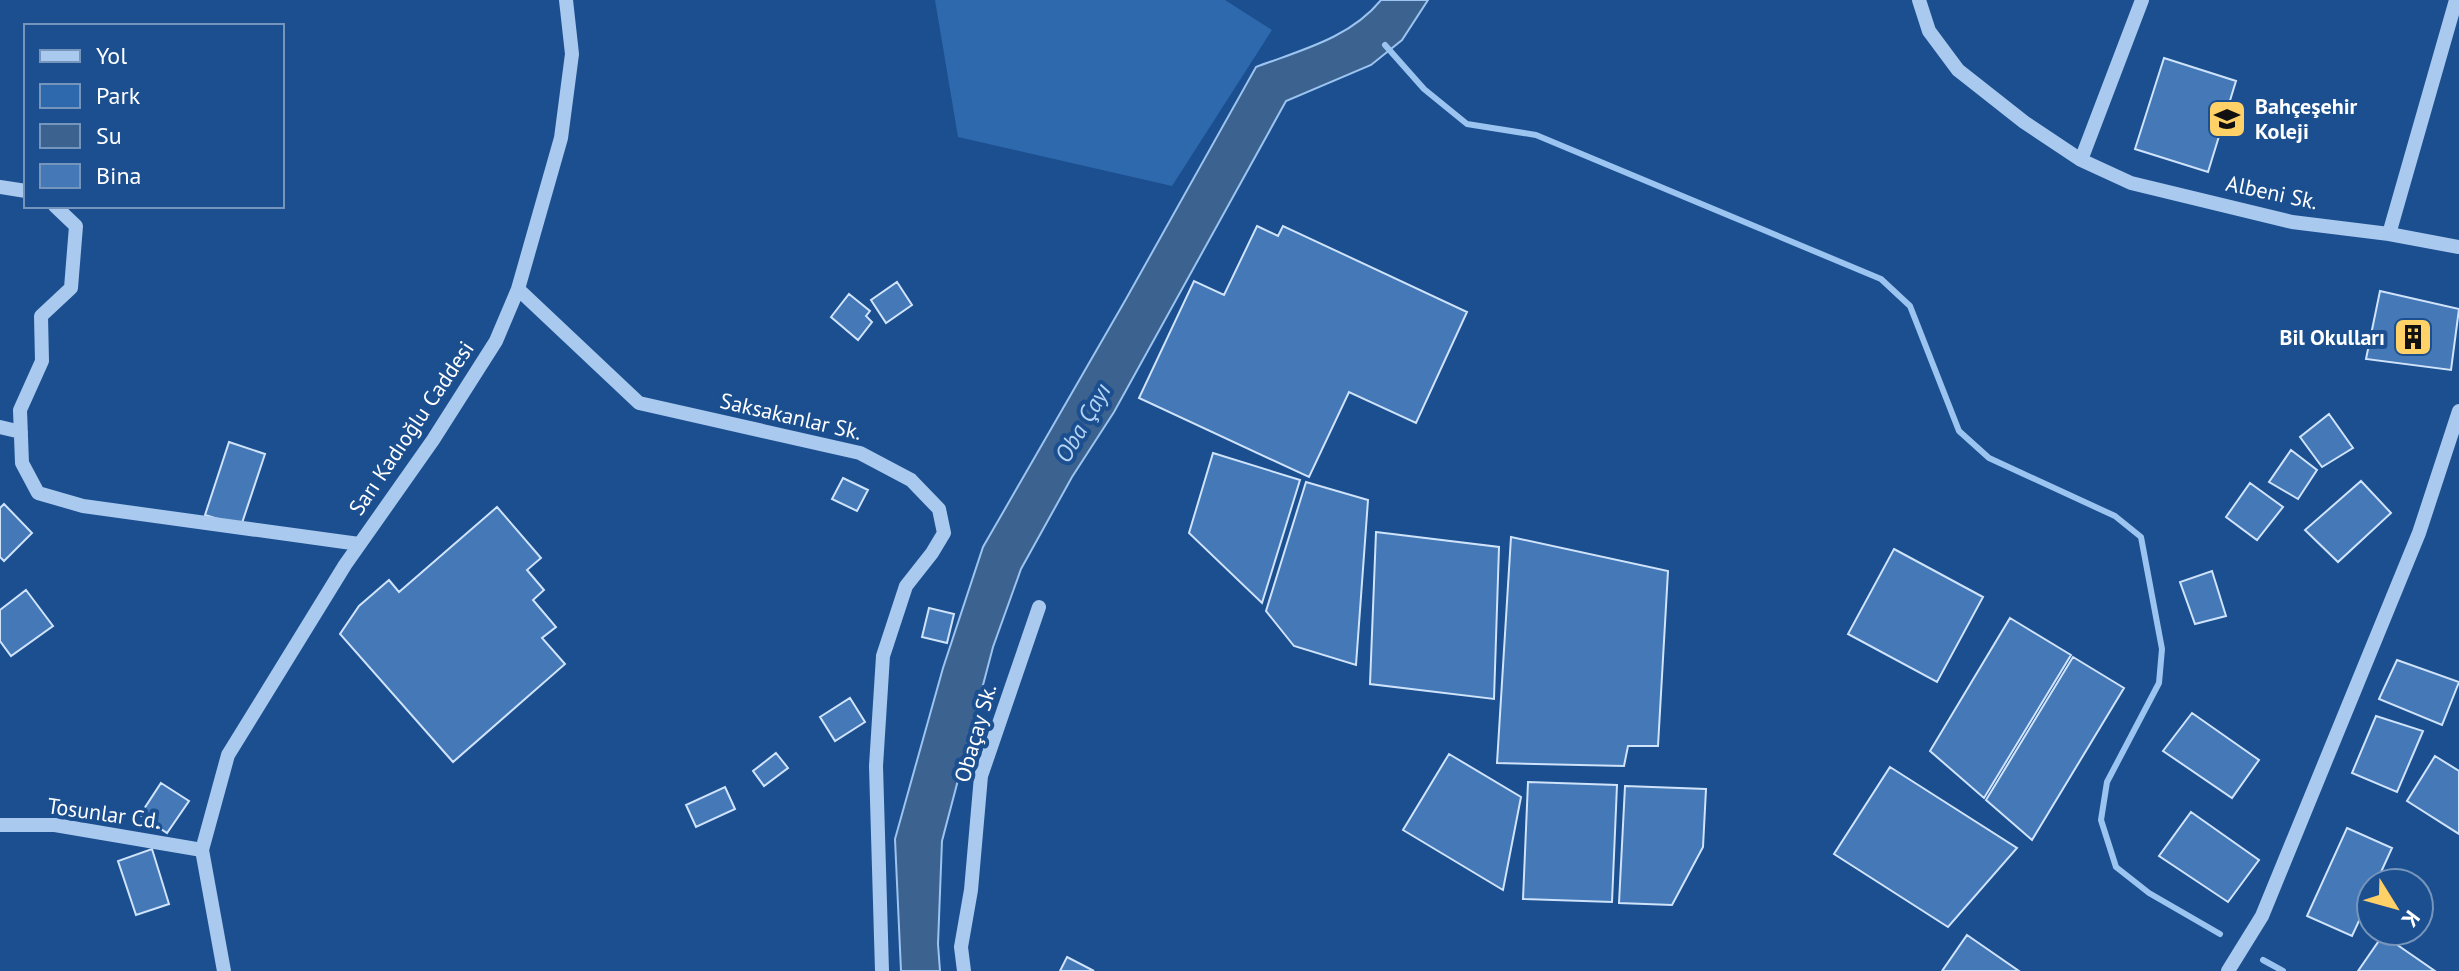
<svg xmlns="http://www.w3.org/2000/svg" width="2459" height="971" font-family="'PT Sans',sans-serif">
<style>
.green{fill:#2e69ad}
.water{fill:#3c6290;stroke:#9cc4f0;stroke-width:2}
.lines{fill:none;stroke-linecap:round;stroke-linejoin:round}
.stream{stroke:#9cc4f0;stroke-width:6}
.building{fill:#4478b7;stroke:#cfe3fa;stroke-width:2}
.minor{stroke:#a9c9ee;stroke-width:14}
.labels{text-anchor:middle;stroke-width:8;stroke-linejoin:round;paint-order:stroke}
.poi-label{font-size:22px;font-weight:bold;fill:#fff;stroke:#1b4f8f;text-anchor:start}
.street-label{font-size:22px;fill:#fff;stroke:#1b4f8f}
.water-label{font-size:24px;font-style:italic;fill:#b5d3f5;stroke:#1b4f8f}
</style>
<rect width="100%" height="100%" fill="#1b4f8f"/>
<path class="green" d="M935,0H1225L1272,30L1172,186L958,137Z"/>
<path class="water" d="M1381,0H1428L1402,40L1371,65L1286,101L1114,412L1072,477L1021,569L993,647L942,841L938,944L940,971H901L895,839L943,668L983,547L1126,299L1256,67C1301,50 1350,38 1381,0Z"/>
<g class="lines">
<path class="stream" d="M1385,45L1424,89L1467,124L1536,135L1881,279L1910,306L1959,431L1989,458L2115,516L2141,537L2162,649L2159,683L2107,782L2101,820L2116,867L2149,893L2220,934
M2263,960L2283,971"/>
</g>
<path class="building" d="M2164,58L2236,81L2208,172L2135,149Z
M1257,226L1278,236L1283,226L1467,312L1416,423L1349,392L1309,477L1139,398L1194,281L1224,295Z
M897,282L912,305L886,323L871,300Z
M2380,291L2459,309L2451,370L2366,359Z
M849,294L870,311L866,316L872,322L858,340L831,317Z
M2329,414L2353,448L2322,467L2300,437Z
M229,442L265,454L241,526L205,515Z
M2291,450L2317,470L2298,499L2269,482Z
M1213,453L1300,480L1262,603L1189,533Z
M843,478L868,490L857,511L832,499Z
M2361,481L2391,513L2338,562L2305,530Z
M1306,482L1368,500L1356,665L1294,646L1266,611Z
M2250,483L2283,507L2257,540L2226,517Z
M4,504L32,533L4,561L0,557V508Z
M497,507L541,558L527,570L544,590L533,600L556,627L542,638L565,664L453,762L340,634L359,606L389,580L399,592Z
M1376,532L1499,547L1494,699L1370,684Z
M1511,537L1668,571L1658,746H1628L1624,766L1497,763Z
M1894,549L1983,597L1937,682L1848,634Z
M2212,571L2226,616L2195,624L2180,582Z
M26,590L53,626L11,656L0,641V610Z
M929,608L954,614L947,643L922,637Z
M2010,618L2071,655L1984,798L1930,751Z
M2073,657L2124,688L2032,840L1986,800Z
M2397,660L2459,682L2442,725L2379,699Z
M850,698L865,722L835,741L820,717Z
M2192,713L2259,760L2232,798L2163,751Z
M2376,716L2423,731L2397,792L2352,773Z
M776,753L788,768L764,786L753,771Z
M1449,754L1521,797L1503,890L1403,830Z
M2435,756L2459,771V834L2407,801Z
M1890,767L2017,848L1948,927L1834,854Z
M1528,782L1617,785L1612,902L1523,899Z
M161,783L189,801L167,833L140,815Z
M1625,786L1706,789L1703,847L1672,905L1619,903Z
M725,787L735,809L696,827L686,805Z
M2191,812L2259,860L2228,902L2159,856Z
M2347,828L2392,848L2376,883H2371V895L2352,936L2307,916Z
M152,849L169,904L136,915L118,861Z
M1967,935L2019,971H1942Z
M2383,935L2435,971H2358Z
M1067,957L1094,971H1060Z"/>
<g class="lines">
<path class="minor" d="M1919,0L1929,31L1958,70L2024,122L2081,160L2131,183L2292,222L2389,234L2459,247
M2081,160L2142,0
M0,187L26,191
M55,206L76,226L71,288L41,316L42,361L20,410L22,463L38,493L83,506L359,544
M2389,234L2456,0
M518,289L639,403L860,453L911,480L939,509L944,533L932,553L906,586L883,656L876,766L882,971
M0,427L21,432
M0,825H55L202,850
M224,971L202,850L228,755L345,565L433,440L496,341L518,289L561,138L572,54L566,0
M964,971L961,947L971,890L981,776L1039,607
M2228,971L2262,916L2419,533L2459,411"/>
</g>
<defs>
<g id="school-square" transform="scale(2)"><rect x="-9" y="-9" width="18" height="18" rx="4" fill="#ffd166" stroke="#1b4f8f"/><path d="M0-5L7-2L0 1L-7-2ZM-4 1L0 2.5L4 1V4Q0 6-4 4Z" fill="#111"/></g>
<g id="building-square" transform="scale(2)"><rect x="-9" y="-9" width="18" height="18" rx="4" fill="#ffd166" stroke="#1b4f8f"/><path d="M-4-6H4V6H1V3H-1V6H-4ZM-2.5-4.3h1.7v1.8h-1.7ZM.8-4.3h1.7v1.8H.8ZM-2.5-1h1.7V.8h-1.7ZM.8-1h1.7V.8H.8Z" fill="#111"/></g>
</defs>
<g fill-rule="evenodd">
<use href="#school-square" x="2227" y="119"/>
<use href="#building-square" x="2413" y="337"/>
</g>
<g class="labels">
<g class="poi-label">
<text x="2255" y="114">Bahçeşehir<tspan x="2255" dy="25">Koleji</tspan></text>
<text x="2385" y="345" text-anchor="end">Bil Okulları</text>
</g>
<g class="street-label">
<text transform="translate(2272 192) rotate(12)" y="8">Albeni Sk.</text>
<text transform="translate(791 416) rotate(13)" y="8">Saksakanlar Sk.</text>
<text transform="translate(411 428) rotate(-56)" y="8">Sarı Kadıoğlu Caddesi</text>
<text transform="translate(975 733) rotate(-74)" y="8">Obaçay Sk.</text>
<text transform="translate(104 813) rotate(8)" y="8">Tosunlar Cd.</text>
</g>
<g class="water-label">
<text transform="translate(1083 423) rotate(-60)" y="8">Oba Çayı</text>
</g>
</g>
<rect x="24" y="24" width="260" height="184" fill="#1b4f8f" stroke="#7695bc" stroke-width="2"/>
<rect x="40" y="50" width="40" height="12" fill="#a9c9ee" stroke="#7695bc" stroke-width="2"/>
<text x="96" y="64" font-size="24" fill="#ffffff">Yol</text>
<rect x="40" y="84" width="40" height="24" fill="#2e69ad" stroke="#7695bc" stroke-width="2"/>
<text x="96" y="104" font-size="24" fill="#ffffff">Park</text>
<rect x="40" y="124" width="40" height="24" fill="#3c6290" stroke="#7695bc" stroke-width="2"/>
<text x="96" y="144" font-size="24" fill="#ffffff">Su</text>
<rect x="40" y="164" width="40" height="24" fill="#4478b7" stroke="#7695bc" stroke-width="2"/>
<text x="96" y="184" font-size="24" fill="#ffffff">Bina</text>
<g transform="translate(2395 907) rotate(127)"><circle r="38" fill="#1b4f8f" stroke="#7695bc" stroke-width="2"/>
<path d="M0-6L14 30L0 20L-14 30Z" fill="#ffd166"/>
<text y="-12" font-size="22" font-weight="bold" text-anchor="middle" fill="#ffffff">K</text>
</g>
</svg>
